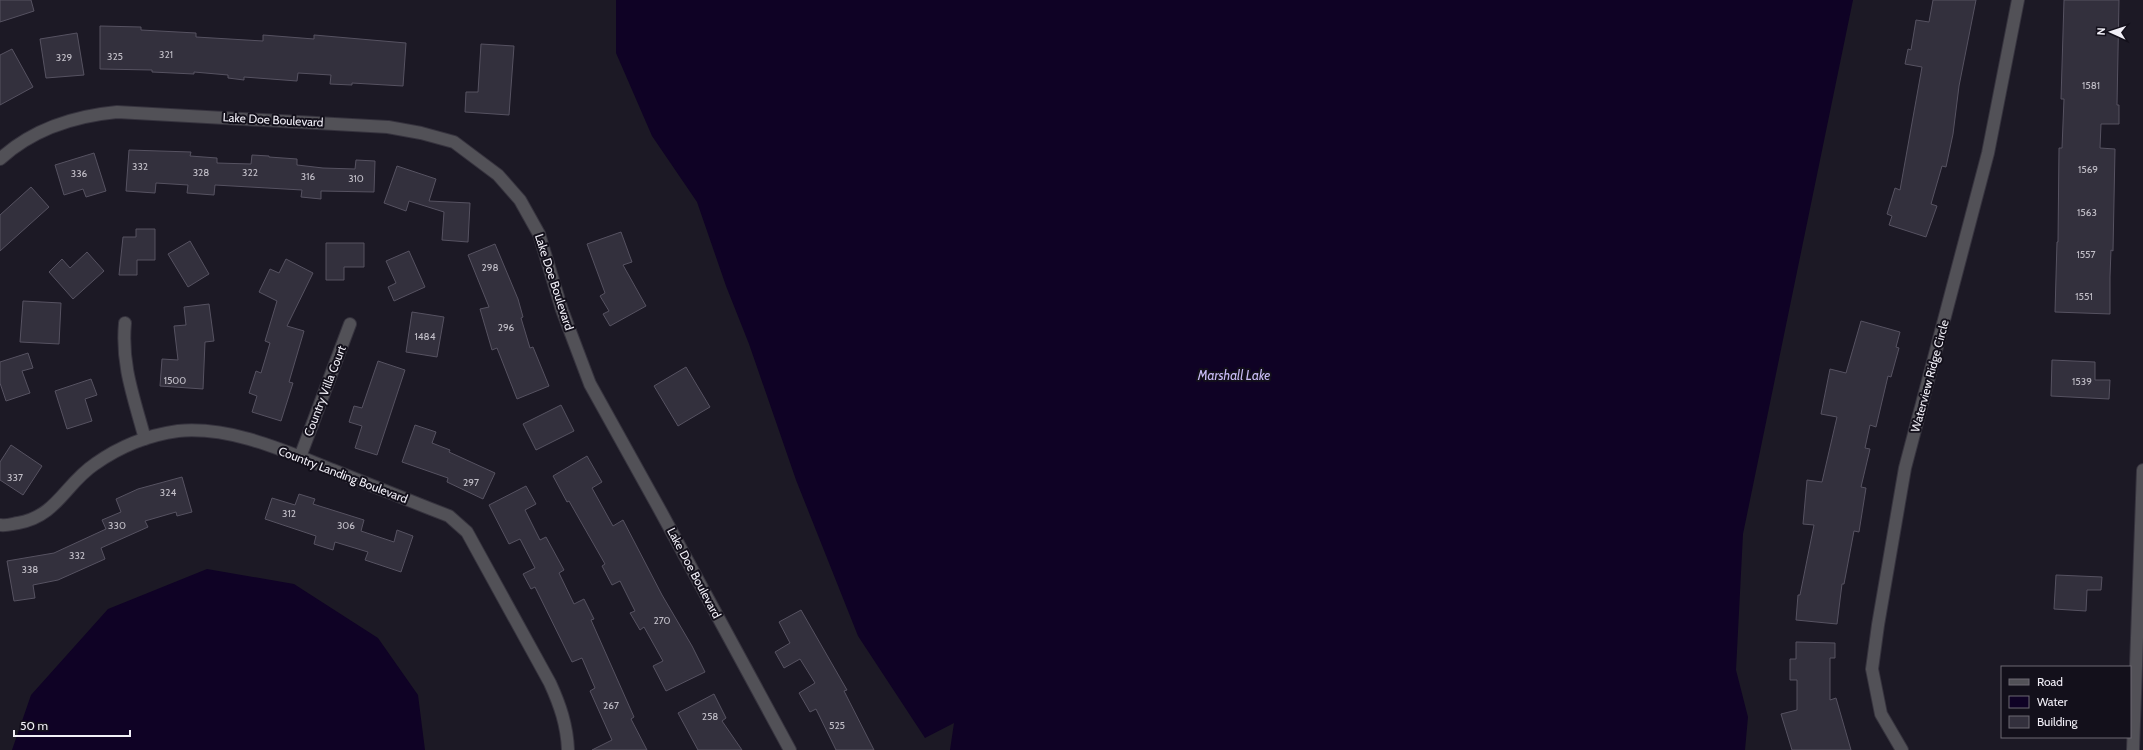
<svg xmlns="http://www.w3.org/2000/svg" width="2143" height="750" font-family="Cabin,sans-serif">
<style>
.water{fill:#0f0225}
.building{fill:#33303d;stroke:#565261}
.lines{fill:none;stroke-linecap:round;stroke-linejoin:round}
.street-casing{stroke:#36333e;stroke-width:14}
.street{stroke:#525157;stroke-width:12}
.labels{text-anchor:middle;stroke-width:4;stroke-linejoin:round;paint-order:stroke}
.number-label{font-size:10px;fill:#c2bfc8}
.street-label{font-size:12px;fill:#f1eff7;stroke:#13101b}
.water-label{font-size:13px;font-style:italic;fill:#cbbdf7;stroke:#13101b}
</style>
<rect width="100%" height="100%" fill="#1c1925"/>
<path class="water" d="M616,0H1853L1743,534L1736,670L1748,717L1745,750H950L954,723L925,738L858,636L796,480L749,344L726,286L697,202L652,136L616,53Z
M207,569L294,584L378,638L418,695L425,750H12L31,695L108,609Z"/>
<path class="building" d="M0,0H31L34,11L0,22Z
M1933,0H1976L1959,86L1953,134L1946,167L1942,166L1931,204L1937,206L1926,237L1889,225L1892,216L1887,214L1895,188L1900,190L1922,67L1905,64L1908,49L1911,50L1916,20L1929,22Z
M2064,0H2119L2117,105H2119V124H2101L2100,148L2115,149L2113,251L2111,250L2110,277V314L2055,312L2057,242H2058L2059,148H2062L2064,99H2061Z
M100,26L141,27V30L196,33V37L263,41V35L314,39V35L406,43L403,86L352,83V85L330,84L331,75L298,73L297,81L244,77V80L228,78V75L194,72V74L152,72V70L100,69Z
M77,33L84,75L46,78L40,39Z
M481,44L514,46L509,115L465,112L466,92H478Z
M12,49L33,87L0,105V55Z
M129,150L191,152L190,156L217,158V163L251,164L252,155L269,156V157L297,159V165L323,168L355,169L356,160L375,161L374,192L321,191V199L301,197L302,190L215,185L214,195L187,193L188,185L156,183L155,193L126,191Z
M94,153L106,191L86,197L83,189L64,195L55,165Z
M397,166L436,179L429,201L470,203L468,242L442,240L444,212L409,201L406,211L384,203Z
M31,187L49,207L0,251V215Z
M136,229H155V260H137V275H119L123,237H136Z
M621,232L632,262L623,265L646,306L610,326L603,314L609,311L600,296L605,293L587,244Z
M190,241L209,274L188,287L168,254Z
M326,243H364V267H344V280H326Z
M495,244L518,299L523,317L521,318L530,348L533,347L549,386L517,399L497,348L492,350L480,309L489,307L468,255Z
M409,251L425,287L394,301L388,287L396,283L386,261Z
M87,252L104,271L73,299L49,272L62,259L70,268Z
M286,259L313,273L287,326L304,331L289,382L293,383L281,421L252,412L257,396L249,393L256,371L261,373L270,343L265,341L277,301L259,292L270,269L279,273Z
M23,301L61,303L59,344L20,342Z
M209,304L214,341L205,342L203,389L160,386L162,359L178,360L174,326L186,325L184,307Z
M412,312L444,317L437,357L406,352Z
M1861,321L1900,332L1896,347L1899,348L1891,377L1888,376L1876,427L1870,425L1865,448L1870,449L1861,487L1866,488L1859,532L1854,531L1844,584H1842L1837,624L1796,620L1798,595H1800L1814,525L1803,524L1807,480L1822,482L1837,417L1821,414L1830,369L1846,373Z
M28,353L33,368L22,371L30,393L6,401L0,383V362Z
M2052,360L2095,362V380H2110L2109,399L2051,396Z
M378,361L405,370L377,455L355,448L362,426L349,422L354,406L362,408Z
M686,367L710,407L678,426L654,386Z
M91,379L97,395L85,399L92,421L67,429L55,391Z
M561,405L574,431L536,450L523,424Z
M415,425L436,432L432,443L450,450L449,452L495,473L483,499L447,482L448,478L402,462Z
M11,445L42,466L23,495L0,480V462Z
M587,456L602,482L592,488L613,526L623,520L662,595L692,646L705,672L666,691L653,666L663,661L644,627L640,630L630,613L635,611L620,581L612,585L602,566L605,564L569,501L567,502L553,476Z
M182,477L192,512L177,516L176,512L145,521L148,527L101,548L105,559L58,580L33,585L35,598L14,601L7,561L54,553L106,529L102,520L121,512L116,499L138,489Z
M526,486L536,504L525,510L540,540L546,537L564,570L559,573L574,604L584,599L594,619L591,620L634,717L631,719L647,750H592L612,740L590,691L595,688L582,658L572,662L535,587L531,589L523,574L535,568L520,539L509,544L489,505Z
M299,494L315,499L313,504L364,520L361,531L394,542L397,530L413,536L401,572L365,560L368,552L335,542L333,550L314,544L316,536L265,519L272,498L295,505Z
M2056,575L2102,577L2101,590H2087L2086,611L2054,609Z
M801,610L847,690L844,691L874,750H836L816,709L810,712L799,693L815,683L800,659L784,668L775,652L790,643L779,622Z
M1796,642L1835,643V658H1830V700L1836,698L1851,750H1792L1781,714L1797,710V680H1790V659H1796Z
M714,694L726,718L722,721L742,750H698L678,713Z"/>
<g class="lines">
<g class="street-casing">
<path id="street" d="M0,159C33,129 74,116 117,112L388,127L421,133L454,142L498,175L520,200L539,234L562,310L590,384L661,512L790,750
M125,323C121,365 134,398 145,439
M300,457L350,324
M0,525C6,526 12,524 18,523C57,516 65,484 95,464C119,447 149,435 178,431C231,426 285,451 333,470C365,483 398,496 431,509L449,516L467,532L550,683C560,705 567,725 568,750
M1902,750L1881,714L1872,669L1878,625L1905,468L1988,153L2018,0
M2133,750L2143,470"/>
</g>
<use href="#street" class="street"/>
</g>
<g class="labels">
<g class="number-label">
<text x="166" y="58">321</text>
<text x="115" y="60">325</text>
<text x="64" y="61">329</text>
<text x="2091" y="89">1581</text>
<text x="140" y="170">332</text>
<text x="2088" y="173">1569</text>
<text x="201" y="176">328</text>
<text x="250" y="176">322</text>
<text x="79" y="177">336</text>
<text x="308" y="180">316</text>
<text x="356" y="182">310</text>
<text x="2087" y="216">1563</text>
<text x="2086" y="258">1557</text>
<text x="490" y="271">298</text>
<text x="2084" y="300">1551</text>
<text x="506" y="331">296</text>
<text x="425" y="340">1484</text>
<text x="175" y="384">1500</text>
<text x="2082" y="385">1539</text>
<text x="15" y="481">337</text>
<text x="471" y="486">297</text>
<text x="168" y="496">324</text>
<text x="289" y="517">312</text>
<text x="117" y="529">330</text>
<text x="346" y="529">306</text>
<text x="77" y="559">332</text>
<text x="30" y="573">338</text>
<text x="662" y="624">270</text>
<text x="611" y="709">267</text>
<text x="710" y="720">258</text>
<text x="837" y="729">525</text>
</g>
<g class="street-label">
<text transform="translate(273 120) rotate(3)" y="4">Lake Doe Boulevard</text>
<text transform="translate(554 282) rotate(72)" y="4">Lake Doe Boulevard</text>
<text transform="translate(1930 376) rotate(-75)" y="4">Waterview Ridge Circle</text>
<text transform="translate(325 391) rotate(-69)" y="4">Country Villa Court</text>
<text transform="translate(343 475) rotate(21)" y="4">Country Landing Boulevard</text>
<text transform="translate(694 573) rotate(62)" y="4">Lake Doe Boulevard</text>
</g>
<g class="water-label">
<text x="1234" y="380">Marshall Lake</text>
</g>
</g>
<rect x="2001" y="666" width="130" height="72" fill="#13101b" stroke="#6c6973"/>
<rect x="2009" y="679" width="20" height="6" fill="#525157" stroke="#6c6973"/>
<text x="2037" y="686" font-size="12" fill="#f1eff7">Road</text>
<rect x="2009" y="696" width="20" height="12" fill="#0f0225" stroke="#6c6973"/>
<text x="2037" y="706" font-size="12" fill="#f1eff7">Water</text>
<rect x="2009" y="716" width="20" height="12" fill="#33303d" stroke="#6c6973"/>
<text x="2037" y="726" font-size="12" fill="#f1eff7">Building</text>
<g transform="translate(2111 32) rotate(273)" stroke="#13101b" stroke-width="3" paint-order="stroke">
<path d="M0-3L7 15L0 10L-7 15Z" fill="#f1eff7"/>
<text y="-6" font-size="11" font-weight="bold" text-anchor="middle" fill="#f1eff7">N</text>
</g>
<path d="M14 730v6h116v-6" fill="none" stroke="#f1eff7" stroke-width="2"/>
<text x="20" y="730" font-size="12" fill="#f1eff7" stroke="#13101b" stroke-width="3" paint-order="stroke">50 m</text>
</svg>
